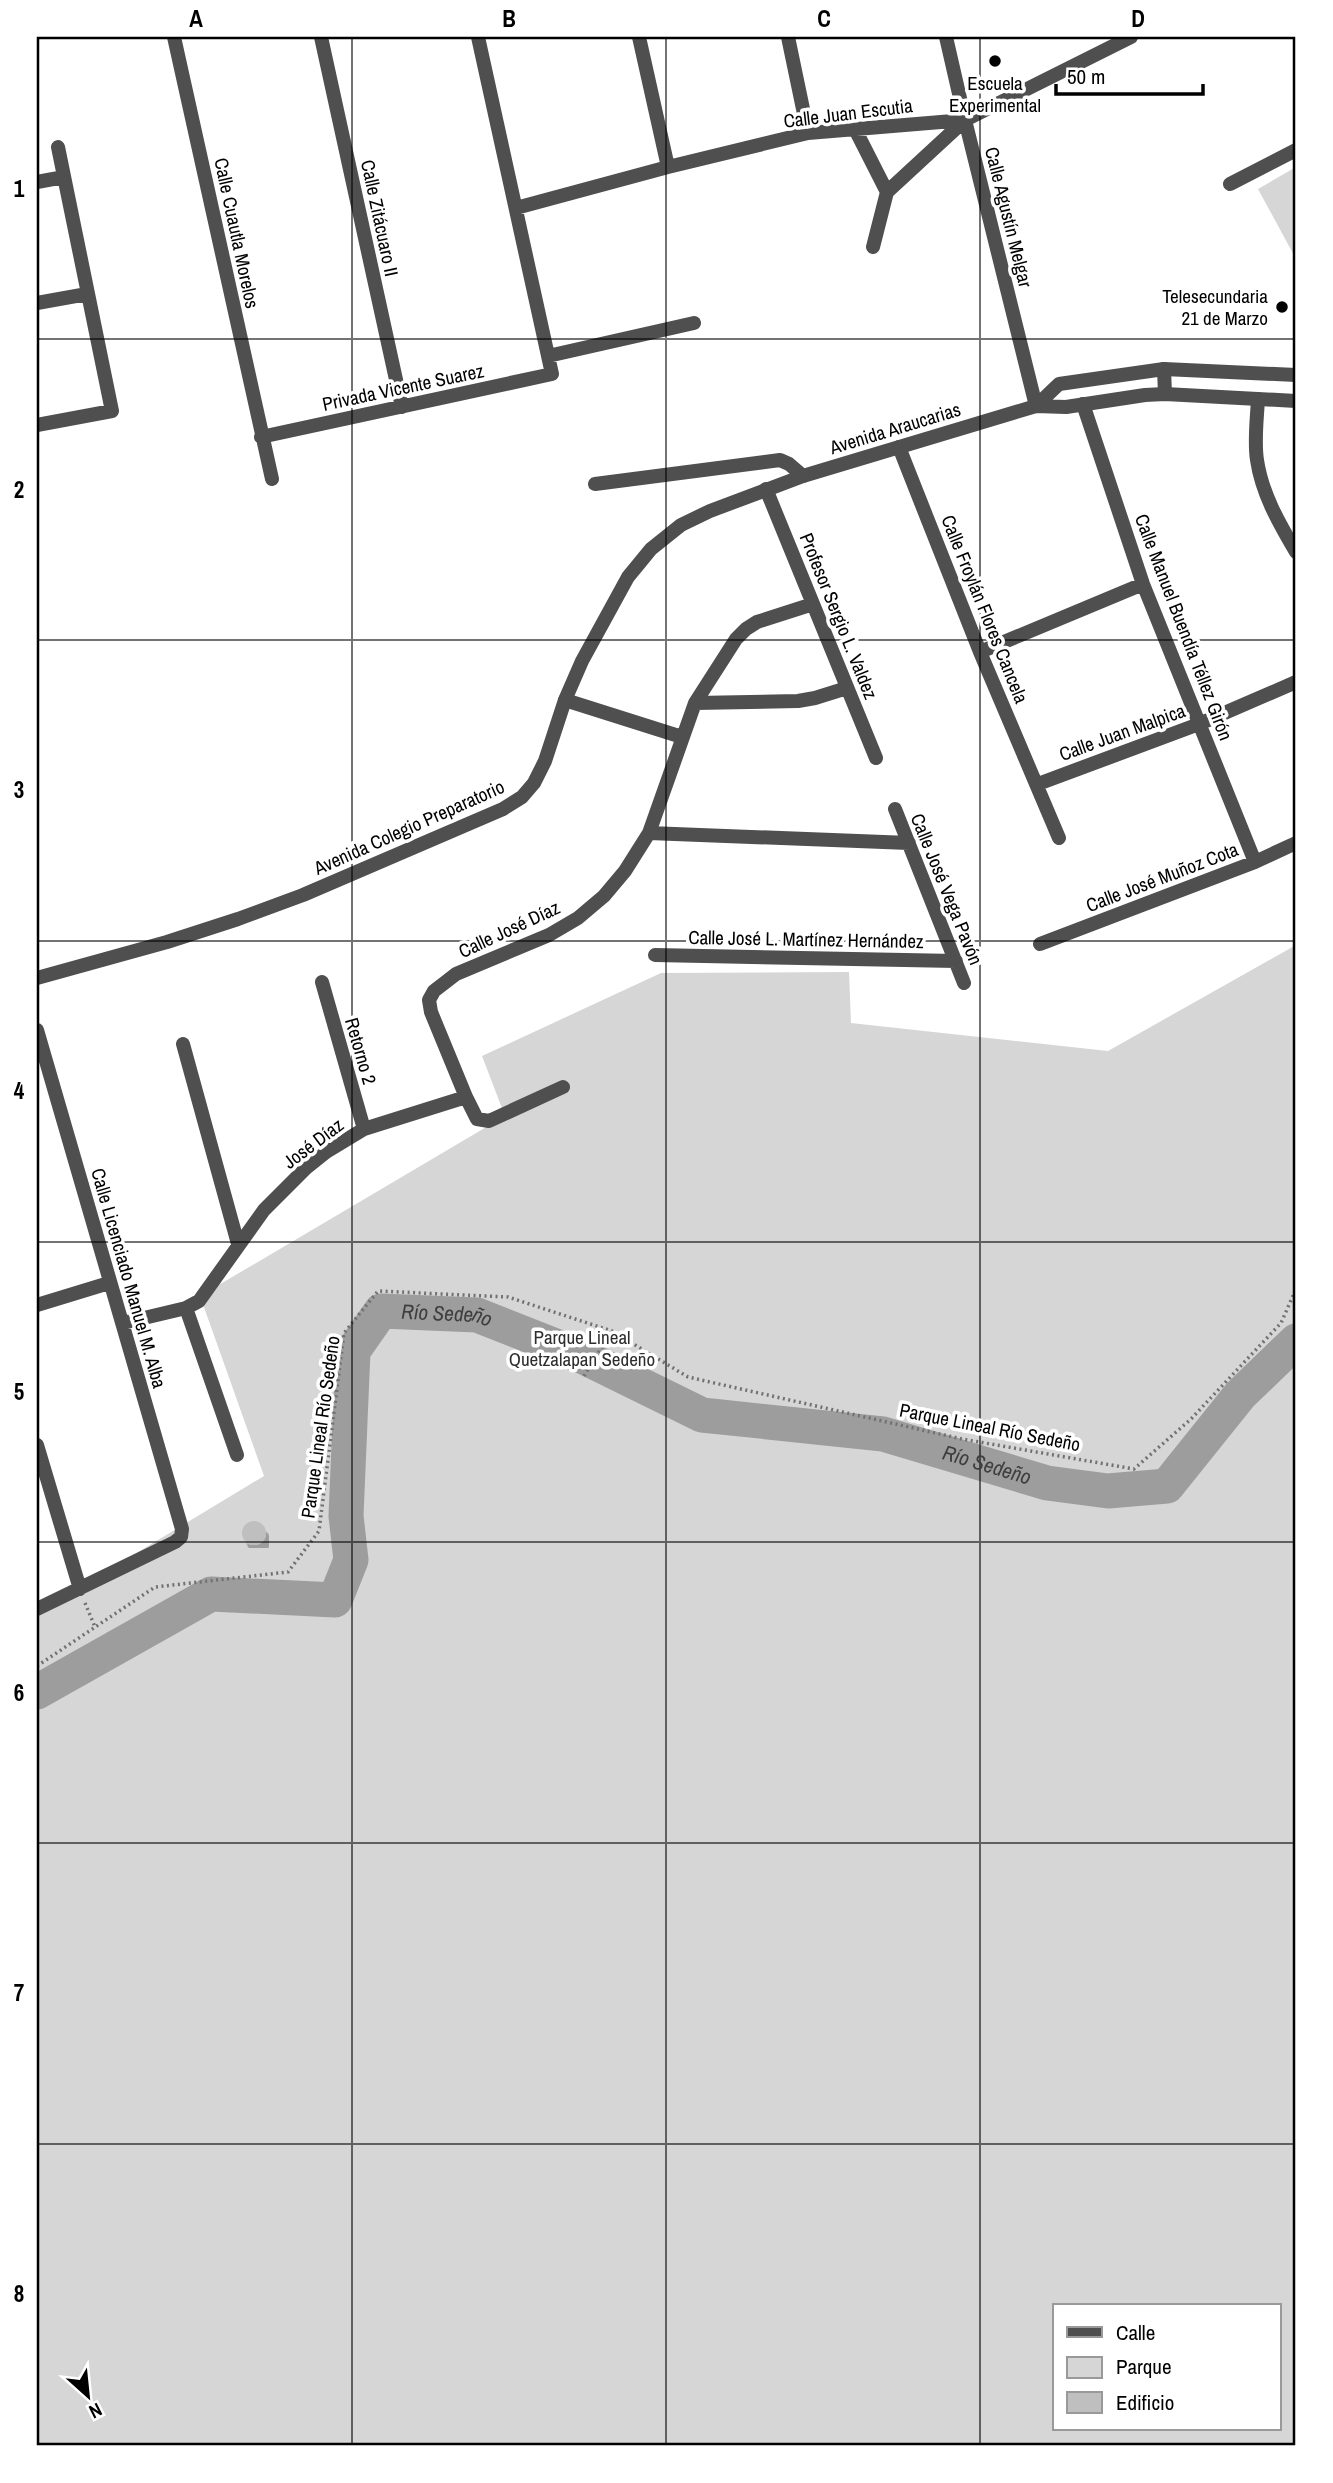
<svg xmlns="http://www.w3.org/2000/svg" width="1333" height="2483" font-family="'Archivo Narrow',sans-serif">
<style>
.green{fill:#d6d6d6;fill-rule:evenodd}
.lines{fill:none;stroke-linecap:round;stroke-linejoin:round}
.river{stroke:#9d9d9d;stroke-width:35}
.building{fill:#bfbfbf;filter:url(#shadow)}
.path{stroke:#717171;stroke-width:3.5;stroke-dasharray:2 3.5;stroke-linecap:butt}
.minor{stroke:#4f4f4f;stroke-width:14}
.tertiary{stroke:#4f4f4f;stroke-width:14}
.grid{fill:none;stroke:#000;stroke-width:2;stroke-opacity:0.55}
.poi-dot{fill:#000;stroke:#fff;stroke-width:2.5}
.labels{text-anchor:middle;stroke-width:7;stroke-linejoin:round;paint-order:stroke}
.poi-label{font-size:19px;fill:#000;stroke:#fff}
.street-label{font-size:19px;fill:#000;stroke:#fff}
.park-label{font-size:19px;fill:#2d2d2d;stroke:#fff}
.water-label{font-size:21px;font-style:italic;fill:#3e3e3e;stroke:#fff}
.neatline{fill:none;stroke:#000;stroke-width:2.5}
.grid-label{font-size:23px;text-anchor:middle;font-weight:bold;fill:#000}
</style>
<defs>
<filter id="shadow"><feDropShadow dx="4.5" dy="8" stdDeviation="0" flood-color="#0004"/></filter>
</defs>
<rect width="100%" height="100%" fill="#fff"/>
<path class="green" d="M1296,167V259L1258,189Z
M1296,945V2446H37V1613L264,1476L200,1296L505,1116L482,1056L661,973L849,972L851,1023L1108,1051ZM1055,2306H1279V2429H1055Z"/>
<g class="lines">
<path class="river" id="s1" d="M37,1692L211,1594L335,1600L351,1560L346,1516L353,1351L381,1311L477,1315L586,1358L702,1415L883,1434L1047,1483L1108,1491L1167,1486L1240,1395L1296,1341"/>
</g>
<path class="building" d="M242 1533a12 12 0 1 1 24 0a12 12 0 1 1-24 0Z"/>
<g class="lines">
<path class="path" d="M584,1376L612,1331
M85,1603L95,1627
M37,1666L155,1587L288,1572L319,1531L344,1333L378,1291L508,1297L612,1331L688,1377L962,1439L1134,1469L1191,1419L1281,1323L1296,1289"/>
<path class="minor" d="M174,37L272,479
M321,37L402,407
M639,37L668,167
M788,37L808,133
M946,37L965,120L1036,406
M855,129L887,192
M37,182L64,177
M1230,184L1296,150
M516,208L668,167L808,133L965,120L1131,37
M873,247L887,192L965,120
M37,303L87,294
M548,356L694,323
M1164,369L1165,394
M1258,399C1257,419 1254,441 1257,460C1262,494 1279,523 1296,552
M1083,404L1143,584L1255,862
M37,425L112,411L58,147
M261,437L552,374L478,37
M899,447L980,652L1059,838
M595,484L780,460L789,464L803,476
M766,489L876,758
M980,652L1143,584
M565,700L682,737
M695,703L798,701L815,698L847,688
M1038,784L1199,724L1296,682
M895,809L964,983
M649,833L909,843
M1040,944L1255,862L1296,843
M655,955L956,961
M322,982L364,1129
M37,1030L182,1529L181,1537L175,1542L37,1609
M183,1044L238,1244
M466,1097L477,1119L489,1121L563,1087
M37,1305L109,1283
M186,1308L237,1455
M123,1323L186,1308L199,1301L264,1210L306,1168L326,1152L364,1129L466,1097L431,1012L429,1000L434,991L447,981L456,974L549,935L578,918L604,896L625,871L649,833L695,703L736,639L746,629L757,622L813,604
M37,1445L80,1589"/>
<path class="tertiary" d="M1036,406L1059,384L1164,369L1296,375
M37,978L167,942L238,919L303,895L503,809L522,797L534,783L545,761L565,700L582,661L628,577L651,549L681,525L710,511L803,476L1036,406L1066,407L1145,395L1165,394L1296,401"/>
</g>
<path class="grid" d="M352,37V2446M666,37V2446M980,37V2446M37,339H1296M37,640H1296M37,941H1296M37,1242H1296M37,1542H1296M37,1843H1296M37,2144H1296"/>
<g class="poi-dot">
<circle cx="995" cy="61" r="7"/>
<circle cx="1282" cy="307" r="7"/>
</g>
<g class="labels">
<g class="poi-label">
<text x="995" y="90">Escuela<tspan x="995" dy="22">Experimental</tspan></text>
<text x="1268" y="303" text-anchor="end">Telesecundaria<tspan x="1268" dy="22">21 de Marzo</tspan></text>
</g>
<g class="street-label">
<text transform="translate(848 113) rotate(-7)" y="7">Calle Juan Escutia</text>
<text transform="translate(1009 217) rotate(76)" y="7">Calle Agustín Melgar</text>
<text transform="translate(380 218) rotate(78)" y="7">Calle Zitácuaro II</text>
<text transform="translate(237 233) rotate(78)" y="7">Calle Cuautla Morelos</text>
<text transform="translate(403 387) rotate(-12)" y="7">Privada Vicente Suarez</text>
<text transform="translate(895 428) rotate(-17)" y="7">Avenida Araucarias</text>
<text transform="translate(985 609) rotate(68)" y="7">Calle Froylán Flores Cancela</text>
<text transform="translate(839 616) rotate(68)" y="7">Profesor Sergio L. Valdez</text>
<text transform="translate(1184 627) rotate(69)" y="7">Calle Manuel Buendía Téllez Girón</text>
<text transform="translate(1122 732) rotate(-20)" y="7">Calle Juan Malpica</text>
<text transform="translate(409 827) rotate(-24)" y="7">Avenida Colegio Preparatorio</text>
<text transform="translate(1162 877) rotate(-21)" y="7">Calle José Muñoz Cota</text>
<text transform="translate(947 889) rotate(68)" y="7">Calle José Vega Pavón</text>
<text transform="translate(509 929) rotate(-25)" y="7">Calle José Díaz</text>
<text transform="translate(806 939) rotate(1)" y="7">Calle José L. Martínez Hernández</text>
<text transform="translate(361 1051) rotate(74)" y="7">Retorno 2</text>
<text transform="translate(313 1143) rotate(-37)" y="7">José Díaz</text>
<text transform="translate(129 1278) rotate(74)" y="7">Calle Licenciado Manuel M. Alba</text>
<text transform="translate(320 1427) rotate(-82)" y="7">Parque Lineal Río Sedeño</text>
<text transform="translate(990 1427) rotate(11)" y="7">Parque Lineal Río Sedeño</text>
</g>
<g class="park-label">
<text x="582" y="1344">Parque Lineal<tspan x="582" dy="22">Quetzalapan Sedeño</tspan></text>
</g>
<g class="water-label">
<text dy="7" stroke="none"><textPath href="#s1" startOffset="691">Río Sedeño</textPath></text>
<text dy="7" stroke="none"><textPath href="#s1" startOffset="1258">Río Sedeño</textPath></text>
</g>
</g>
<rect width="1333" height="2483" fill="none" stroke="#ffffff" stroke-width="77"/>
<rect x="1053" y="2304" width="228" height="126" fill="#ffffff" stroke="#999999" stroke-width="2"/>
<rect x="1067" y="2327" width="35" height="10" fill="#4f4f4f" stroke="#999999" stroke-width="2"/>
<text x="1116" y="2340" font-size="21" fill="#000000">Calle</text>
<rect x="1067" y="2357" width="35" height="21" fill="#d6d6d6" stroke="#999999" stroke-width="2"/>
<text x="1116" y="2374" font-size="21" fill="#000000">Parque</text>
<rect x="1067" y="2392" width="35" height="21" fill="#bfbfbf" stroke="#999999" stroke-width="2"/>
<text x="1116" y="2410" font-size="21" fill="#000000">Edificio</text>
<g transform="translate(88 2396) rotate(153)" stroke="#ffffff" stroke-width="5" paint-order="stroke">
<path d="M0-5L12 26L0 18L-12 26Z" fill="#000000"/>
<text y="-10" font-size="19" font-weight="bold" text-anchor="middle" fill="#000000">N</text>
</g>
<path d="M1056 84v10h147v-10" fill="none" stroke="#000000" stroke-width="3.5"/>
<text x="1067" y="84" font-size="21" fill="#000000" stroke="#ffffff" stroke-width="5" paint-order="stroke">50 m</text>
<rect x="38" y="38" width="1256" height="2406" class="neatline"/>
<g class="grid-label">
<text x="196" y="27">A</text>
<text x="509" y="27">B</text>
<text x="824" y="27">C</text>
<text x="1138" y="27">D</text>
<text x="19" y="197">1</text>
<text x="19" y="498">2</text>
<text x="19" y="798">3</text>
<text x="19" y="1099">4</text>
<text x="19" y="1400">5</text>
<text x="19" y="1701">6</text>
<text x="19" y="2001">7</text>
<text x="19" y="2302">8</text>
</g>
</svg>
